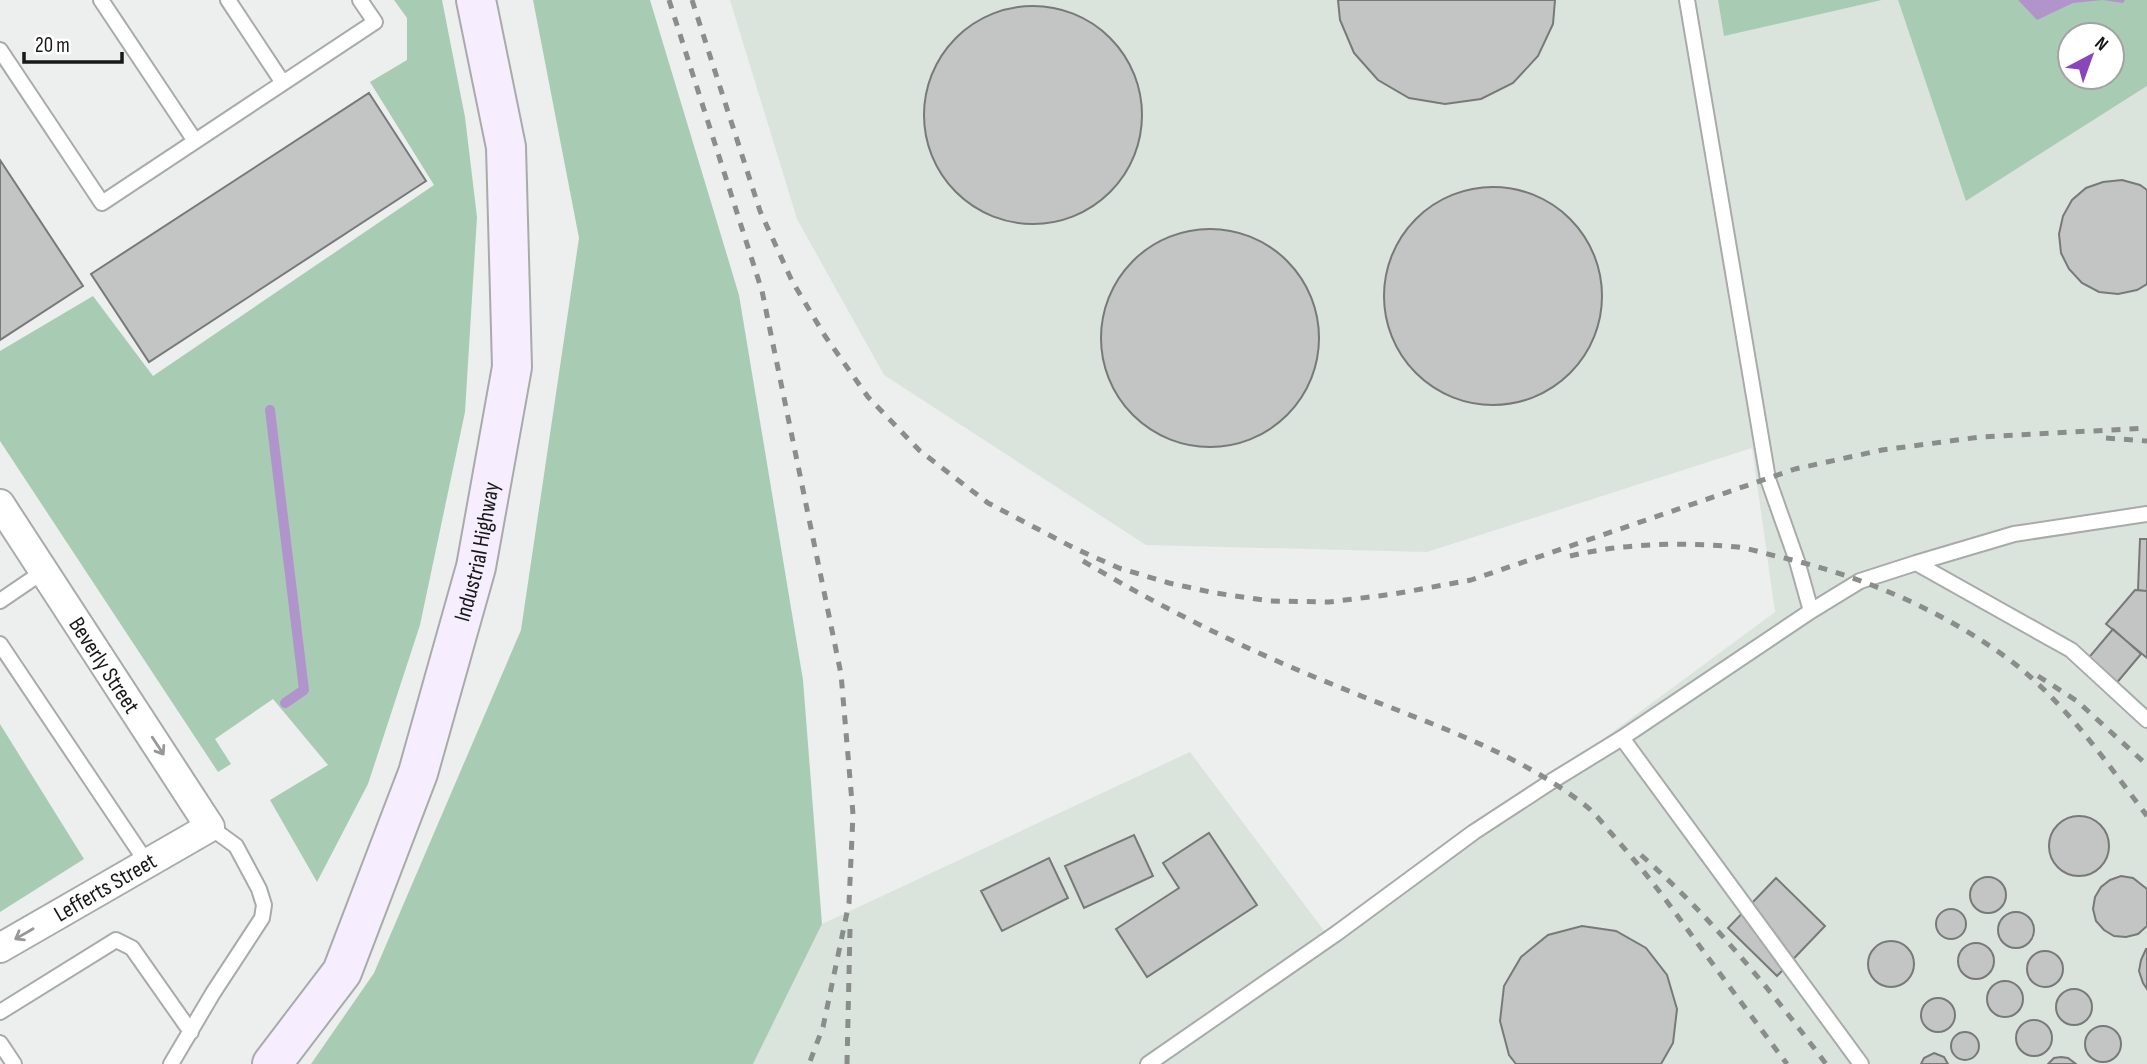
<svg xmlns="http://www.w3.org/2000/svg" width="2147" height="1064" font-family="'Sofia Sans Condensed',sans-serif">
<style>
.built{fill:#dae4dd}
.green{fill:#a8ccb3;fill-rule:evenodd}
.water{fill:#b194cb}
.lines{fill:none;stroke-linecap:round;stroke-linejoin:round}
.stream{stroke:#b194cb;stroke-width:10}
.building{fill:#c2c5c3;stroke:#777a78;stroke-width:2}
.lane-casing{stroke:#a8aba9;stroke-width:18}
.street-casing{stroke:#a8aba9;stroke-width:32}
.secondary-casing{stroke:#a8aba9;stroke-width:42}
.lane{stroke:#fff;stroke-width:14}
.street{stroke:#fff;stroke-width:28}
.secondary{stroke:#f6edfe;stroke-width:38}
.rail{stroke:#8b8d8b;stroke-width:5;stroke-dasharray:9 9;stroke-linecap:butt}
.oneway{stroke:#979797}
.labels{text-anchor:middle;stroke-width:6;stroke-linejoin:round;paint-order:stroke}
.street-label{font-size:23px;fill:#171817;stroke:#fff}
</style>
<rect width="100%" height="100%" fill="#ecefed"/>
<path class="built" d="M730,0H1718L1724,35L1882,0H1898L1967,200L2147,86V1064H753L822,924L1190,752L1331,940L1775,612L1752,448L1427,552L1146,545L884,375L797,219Z"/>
<path class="green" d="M394,0H442L465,117L477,217L465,412L420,625L368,784L317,882L270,800L328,765L273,699L215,739L231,764L218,772L0,441V351L93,296L153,376L434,185L370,82L407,60V18Z
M533,0H650L739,295L803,680L822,924L753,1064H311L374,973L521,630L579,238Z
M1718,0H1882L1724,36Z
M1898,0H2147V86L1966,201ZM2070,35H2112V77H2070Z
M0,724L84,859L0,912Z"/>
<path class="water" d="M2018,0H2125L2123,3L2103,0L2073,3L2037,20Z"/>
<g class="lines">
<path class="stream" d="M270,410L304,690L285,703"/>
</g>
<path class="building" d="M1338,0H1555L1553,24L1538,56L1513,83L1481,99L1445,104L1409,98L1378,80L1354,53L1340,20Z
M924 115a109 109 0 1 1 218 0a109 109 0 1 1-218 0Z
M369,93L426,181L149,362L91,274Z
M0,160L83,286L0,340Z
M2122,180L2140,185L2147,190V284L2137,290L2118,294L2099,292L2082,283L2069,269L2061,253L2059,234L2063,216L2072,200L2086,188L2103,182Z
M1384 296a109 109 0 1 1 218 0a109 109 0 1 1-218 0Z
M1101 338a109 109 0 1 1 218 0a109 109 0 1 1-218 0Z
M2140,539H2147V591L2138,590Z
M2135,590L2147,591V658L2106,624Z
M2113,629L2141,654L2109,692L2080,668Z
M2049 846a30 30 0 1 1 60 0a30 30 0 1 1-60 0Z
M1209,833L1257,905L1147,977L1116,929L1179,888L1163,863Z
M1134,835L1153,876L1084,908L1065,866Z
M1049,858L1068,898L1002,931L981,891Z
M2121,876L2133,878L2147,889V926L2138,934L2126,937L2114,936L2104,930L2096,921L2093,909L2095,897L2101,887L2110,880Z
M1970 895a18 18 0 1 1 36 0a18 18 0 1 1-36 0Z
M1776,878L1825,926L1777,976L1728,928Z
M1936 924a15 15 0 1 1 30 0a15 15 0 1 1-30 0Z
M1998 930a18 18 0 1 1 36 0a18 18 0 1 1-36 0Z
M1582,926L1616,931L1646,948L1667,975L1677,1009L1673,1043L1661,1064H1516L1509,1055L1500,1021L1504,986L1521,957L1548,935Z
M1868 964a23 23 0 1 1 46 0a23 23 0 1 1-46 0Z
M1958 961a18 18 0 1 1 36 0a18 18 0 1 1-36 0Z
M2146,949H2147V989L2143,983L2139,971L2141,960Z
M2027 969a18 18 0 1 1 36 0a18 18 0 1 1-36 0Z
M1987 999a18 18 0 1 1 36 0a18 18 0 1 1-36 0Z
M2056 1007a18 18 0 1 1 36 0a18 18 0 1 1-36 0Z
M1921 1015a17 17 0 1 1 34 0a17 17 0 1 1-34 0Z
M2016 1038a18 18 0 1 1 36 0a18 18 0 1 1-36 0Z
M2085 1044a18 18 0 1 1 36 0a18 18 0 1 1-36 0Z
M1951 1046a14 14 0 1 1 28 0a14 14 0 1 1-28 0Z
M1934,1053L1944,1057L1948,1064H1921L1924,1058Z
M2061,1057L2068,1058L2076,1064H2048L2054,1058Z"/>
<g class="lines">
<g class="lane-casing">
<path id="lane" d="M101,0L195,141
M228,0L283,83
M1687,0L1768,479L1797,561L1811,611
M0,50L102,203L375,22L360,0
M1916,563L2014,534L2147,514
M0,601L44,571
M0,644L147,863
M1622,738L1861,1064
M0,1012L116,940L132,948L191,1032
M0,1043L14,1064
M171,1064L213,993L262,918L264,905L259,889L236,846L210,827
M1148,1064L1337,933L1474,832L1552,781L1622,738L1811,611L1860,581L1916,563L2071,650L2147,720"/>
</g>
<g class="street-casing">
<g id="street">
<path id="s1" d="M0,504L210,827L0,948"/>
</g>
</g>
<g class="secondary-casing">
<g id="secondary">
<path id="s2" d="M272,1064L342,972L418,773L476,567L512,367L506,147L476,0"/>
</g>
</g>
<use href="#lane" class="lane"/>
<use href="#street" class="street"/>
<use href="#secondary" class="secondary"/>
<path class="rail" d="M669,0L762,291L841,674L853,814L849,903L823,1027L809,1064
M692,0L760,211L792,281L825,336L868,397L920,451L988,503L1076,549L1119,568L1169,583L1215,593L1270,601L1329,602L1394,594L1471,580L1795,469L1882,450L1980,437L2147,428
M2106,438L2147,441
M1570,556C1625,543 1682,542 1738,547C1752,549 1766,554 1780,557C1863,576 1947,612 2015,664C2068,706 2107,763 2147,816
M1083,561C1165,610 1251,652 1339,687C1424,722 1513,749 1586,806C1595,813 1603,824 1611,833C1632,857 1652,881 1671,907C1709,959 1748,1012 1787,1064
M2038,676L2077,701L2147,765
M1641,855C1711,917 1770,989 1826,1064
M847,1064L850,929"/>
</g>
<defs><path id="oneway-shaft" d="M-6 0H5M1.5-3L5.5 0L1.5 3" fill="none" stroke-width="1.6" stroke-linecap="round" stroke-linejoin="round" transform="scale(1.75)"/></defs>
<g class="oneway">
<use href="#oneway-shaft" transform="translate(158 746) rotate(57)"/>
<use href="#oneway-shaft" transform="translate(24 934) rotate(150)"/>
</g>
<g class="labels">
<g class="street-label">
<text dy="8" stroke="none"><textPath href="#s2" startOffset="558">Industrial Highway</textPath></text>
<text dy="8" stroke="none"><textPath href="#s1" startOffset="192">Beverly Street</textPath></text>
<text transform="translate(105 887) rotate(-30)" y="8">Lefferts Street</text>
</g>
</g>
<g transform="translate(2091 56) rotate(41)"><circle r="33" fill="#ffffff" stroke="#a2a3a2" stroke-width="2"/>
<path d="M0-5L12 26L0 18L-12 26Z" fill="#8946ba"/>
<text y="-10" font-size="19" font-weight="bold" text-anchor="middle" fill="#171817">N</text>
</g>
<path d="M24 52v10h98v-10" fill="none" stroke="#171817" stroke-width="3.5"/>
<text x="35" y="52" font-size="21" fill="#171817" stroke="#ffffff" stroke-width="5" paint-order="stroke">20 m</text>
</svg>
